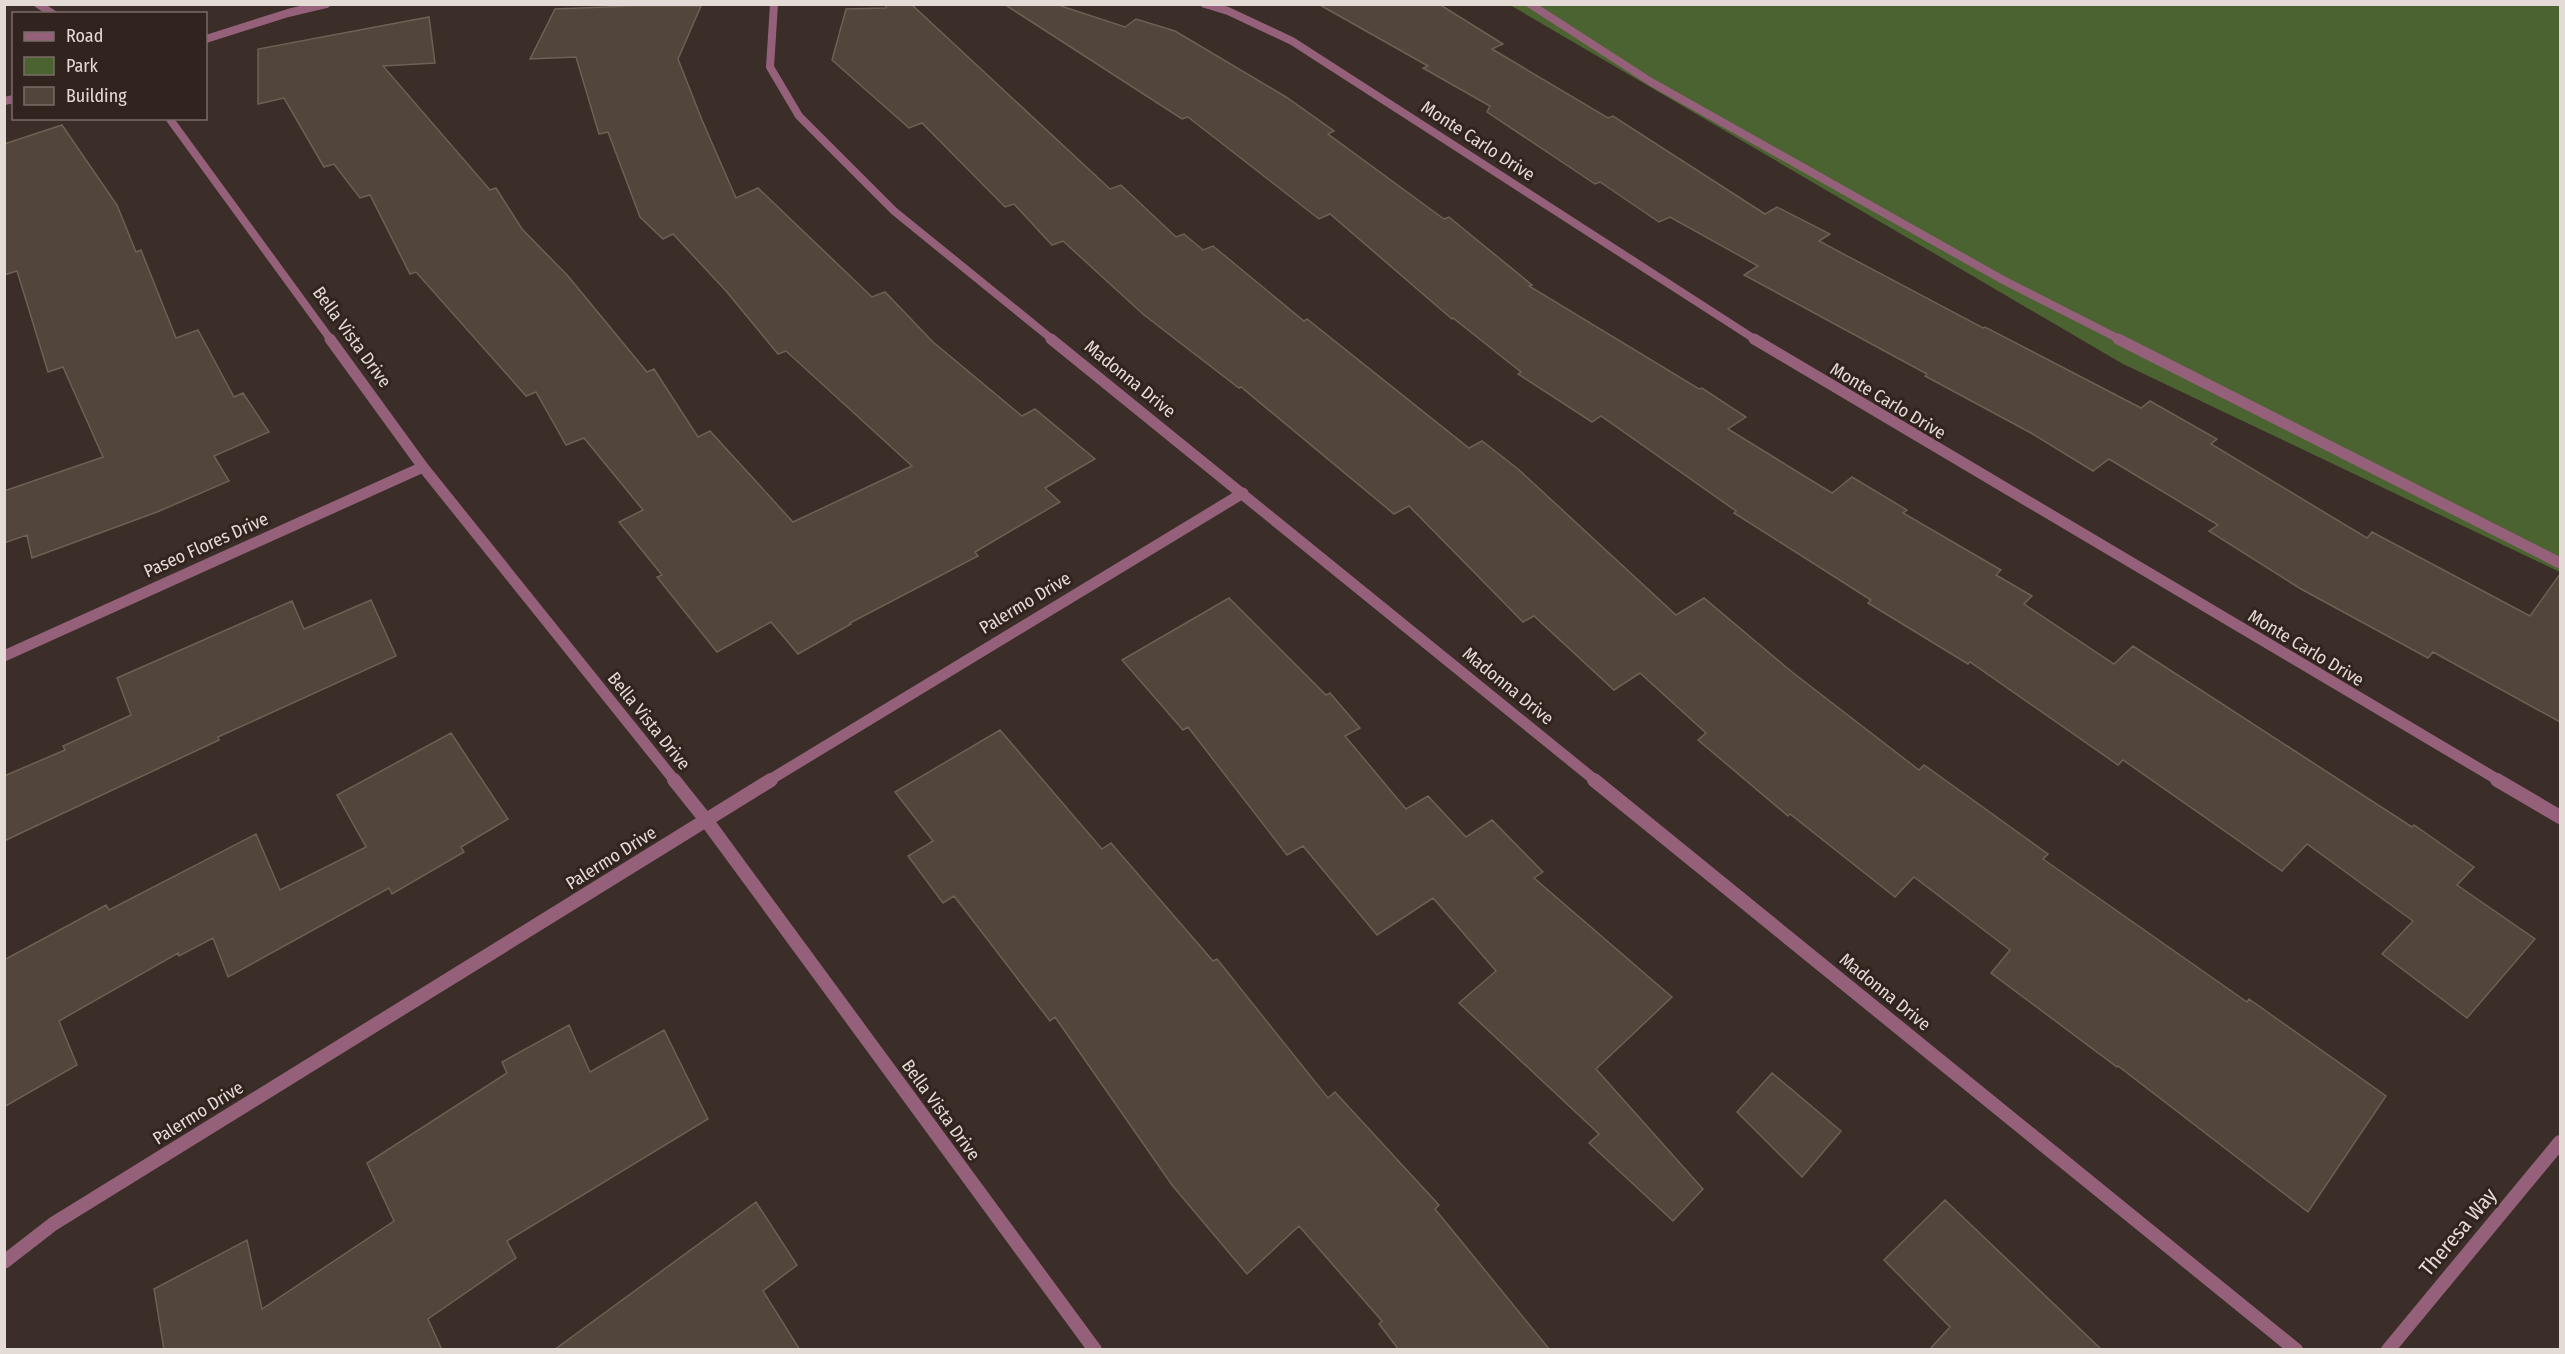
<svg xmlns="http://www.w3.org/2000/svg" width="2565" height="1354" font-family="'Fira Sans Condensed',sans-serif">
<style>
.green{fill:#4a6330}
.building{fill:#52453b;stroke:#6d6055;stroke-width:1.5}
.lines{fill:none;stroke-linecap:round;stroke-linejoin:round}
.lane-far1{stroke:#95617a;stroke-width:8}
.lane{stroke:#95617a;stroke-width:11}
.street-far2{stroke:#95617a;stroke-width:8}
.street-far1{stroke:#95617a;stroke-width:11}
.street{stroke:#95617a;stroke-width:14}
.labels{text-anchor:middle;stroke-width:6;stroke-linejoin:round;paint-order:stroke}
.street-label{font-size:18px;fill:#e4dad6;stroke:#31231d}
.near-street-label{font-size:21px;fill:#e4dad6;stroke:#31231d}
</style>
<rect width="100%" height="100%" fill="#3b2d27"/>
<path class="green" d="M1510,5H2560V572L2123,364Z"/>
<path class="building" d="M887,4H911L1110,189L1121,185L1176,237L1184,234L1203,250L1213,246L1304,321L1307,319L1469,448L1482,441L1518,469L1676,615L1704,598L1792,672L1919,770L1924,765L2048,854L2043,859L2247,1002L2249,999L2386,1096L2308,1212L2118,1066L2117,1067L1991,973L2010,950L1914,877L1895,897L1790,814L1788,816L1698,740L1706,733L1640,673L1614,690L1534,616L1523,622L1409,506L1394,514L1241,387L1239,388L1144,315L1063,241L1052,245L1014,204L1005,207L922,123L909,128L832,60L846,9L886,8Z
M1004,4H1055L1125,27L1136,19L1175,31L1286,97L1334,131L1328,134L1444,219L1449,217L1532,285L1529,286L1699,389L1702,388L1746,417L1728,429L1832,493L1852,477L1907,510L1903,513L2001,570L1996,575L2032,596L2024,604L2114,664L2133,646L2412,827L2414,825L2474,867L2457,885L2535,939L2467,1018L2382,954L2413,921L2307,844L2282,871L2123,760L2118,765L1970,662L1968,664L1868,603L1871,600L1734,513L1736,511L1601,416L1592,422L1518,374L1521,372L1453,318L1452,319L1330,214L1319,219L1188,117L1182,119Z
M1318,4H1439L1503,44L1492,49L1608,118L1613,116L1765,214L1777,207L1830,234L1819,241L1983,328L1985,327L2141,408L2150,401L2217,439L2211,444L2367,538L2372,532L2530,616L2560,574V722L2433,652L2428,658L2301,589L2209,531L2218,525L2109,459L2093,471L2031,433L1925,376L1927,374L1744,275L1758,266L1670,217L1659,222L1600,182L1595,184L1487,112L1490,106L1423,68L1428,66Z
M631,6H701L678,59L702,120L736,198L758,188L872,297L885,292L933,342L1022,416L1035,409L1095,459L1045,488L1060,502L975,552L978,556L850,623L851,624L798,654L771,622L717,652L657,577L662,575L619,522L643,510L584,438L566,445L536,392L526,396L416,272L410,274L370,195L360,198L334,164L324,167L284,98L258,104V49L429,17L435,63L383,66L490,190L496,188L522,229L568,276L647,372L654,369L698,437L710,431L793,522L912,466L786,351L778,354L726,291L673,234L663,239L640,217L608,132L599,134L576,57L530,59L555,9Z
M62,125L117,205L136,252L141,250L176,338L198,330L234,397L243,393L269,432L214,456L229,481L157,512L32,558L27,535L4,543V491L103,457L63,367L48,372L17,271L4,275V144Z
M1229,598L1326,695L1330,693L1360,728L1345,736L1406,809L1428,796L1466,837L1492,820L1543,872L1534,878L1672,997L1596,1069L1703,1189L1673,1221L1589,1143L1599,1134L1459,1003L1496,971L1433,898L1377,935L1303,846L1287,855L1188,727L1183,730L1122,660Z
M371,600L396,656L218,737L219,740L4,841V776L65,750L63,746L131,715L117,678L292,601L304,629Z
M1000,730L1102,849L1111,843L1213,961L1217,959L1328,1098L1335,1092L1439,1205L1435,1209L1550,1350H1399L1379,1324L1382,1321L1299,1226L1247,1274L1172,1185L1055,1017L1050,1021L954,896L943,903L908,856L933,841L895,792Z
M451,733L508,819L461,847L464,852L392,894L389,888L228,977L213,938L179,956L178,953L59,1021L77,1065L4,1107V960L106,905L109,910L256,834L280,890L366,847L337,795Z
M569,1025L590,1072L664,1030L708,1119L507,1241L516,1258L428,1319L442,1350H164L154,1289L247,1240L262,1309L394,1221L367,1163L507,1073L502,1062Z
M1772,1073L1841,1131L1802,1177L1737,1112Z
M1945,1200L2102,1350H1929L1950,1327L1884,1260Z
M756,1202L797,1265L763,1291L800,1350H554Z"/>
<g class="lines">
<path class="lane-far1" d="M1530,4L1651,82L2003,280L2121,340"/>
<path class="lane" d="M2118,339L2560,563"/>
<path class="street-far2" d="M38,4L53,14
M774,4L770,67L799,116L894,211L1053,340
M1205,4L1228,11L1292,41L1756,340
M206,39L288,13L326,4
M4,101L14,99
M169,118L331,340"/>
<path class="street-far1" d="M330,339L423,467L675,781
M1051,339L1596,781
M1754,339L2500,781
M4,656L423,467
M768,781L1243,493"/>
<path class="street" d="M674,780L706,820L1095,1350
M1594,780L2296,1350
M2497,780L2560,817
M4,1262L53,1224L771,780
M2388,1350L2560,1142"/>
</g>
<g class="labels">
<g class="street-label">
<text transform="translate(1478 141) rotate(33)" y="6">Monte Carlo Drive</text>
<text transform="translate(352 337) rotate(54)" y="6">Bella Vista Drive</text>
<text transform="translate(1130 379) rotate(39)" y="6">Madonna Drive</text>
<text transform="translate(1888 401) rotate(31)" y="6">Monte Carlo Drive</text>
<text transform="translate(206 545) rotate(-24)" y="6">Paseo Flores Drive</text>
<text transform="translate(1025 603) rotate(-31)" y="6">Palermo Drive</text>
<text transform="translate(2306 648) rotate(31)" y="6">Monte Carlo Drive</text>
<text transform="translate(1508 686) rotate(39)" y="6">Madonna Drive</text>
<text transform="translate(649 721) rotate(51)" y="6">Bella Vista Drive</text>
<text transform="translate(611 858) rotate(-32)" y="6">Palermo Drive</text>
<text transform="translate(1885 992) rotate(39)" y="6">Madonna Drive</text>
<text transform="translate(941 1110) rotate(54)" y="6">Bella Vista Drive</text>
<text transform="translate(198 1113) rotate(-32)" y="6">Palermo Drive</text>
</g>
<g class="near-street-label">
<text transform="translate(2458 1232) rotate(-50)" y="7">Theresa Way</text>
</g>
</g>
<rect width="2565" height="1354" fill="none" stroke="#e4dad6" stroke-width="12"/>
<rect x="12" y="12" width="195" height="108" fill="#31231d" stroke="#796c67" stroke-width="1.5"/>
<rect x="24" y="32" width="30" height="9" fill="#95617a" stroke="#796c67" stroke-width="1.5"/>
<text x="66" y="42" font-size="18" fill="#e4dad6">Road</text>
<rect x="24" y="57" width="30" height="18" fill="#4a6330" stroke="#796c67" stroke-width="1.5"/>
<text x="66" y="72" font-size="18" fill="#e4dad6">Park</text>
<rect x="24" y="87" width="30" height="18" fill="#52453b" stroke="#796c67" stroke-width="1.5"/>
<text x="66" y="102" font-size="18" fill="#e4dad6">Building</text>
</svg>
